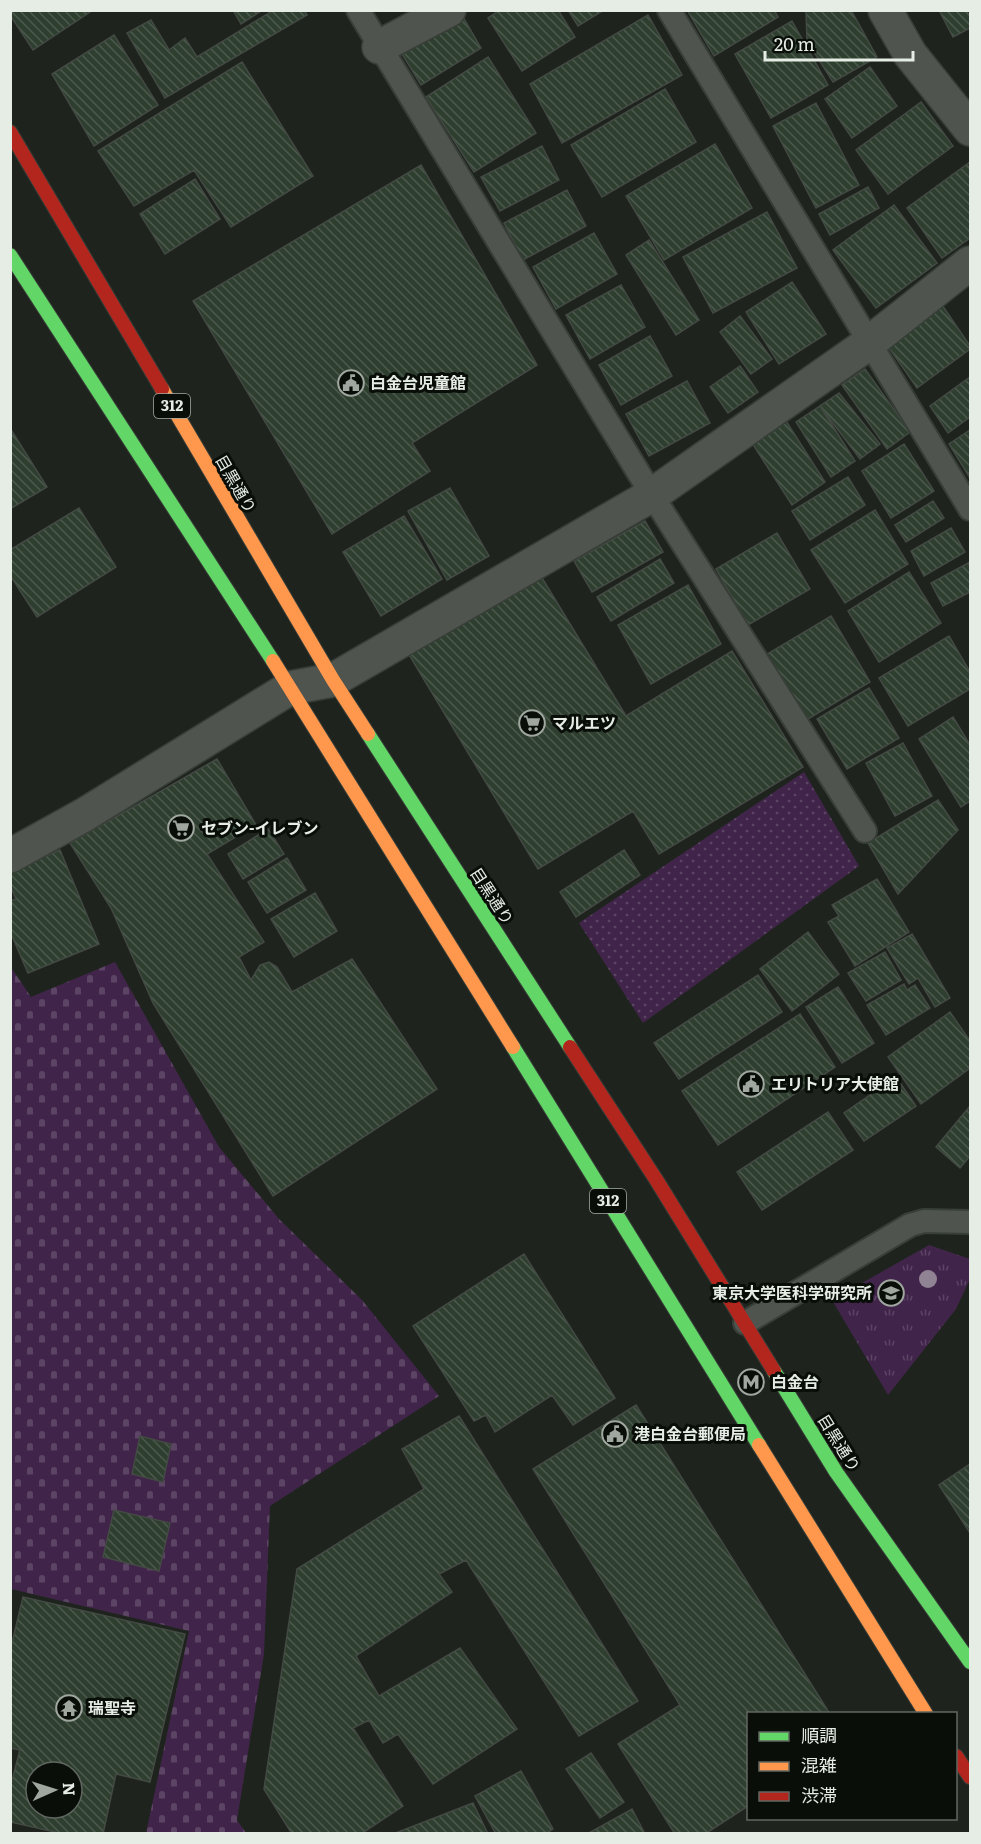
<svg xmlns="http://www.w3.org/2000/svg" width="981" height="1844" font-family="Literata,'Noto Sans JP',serif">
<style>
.grass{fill:url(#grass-tufts)}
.cemetery{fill:url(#cemetery-stones)}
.park{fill:url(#park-dots)}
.building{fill:url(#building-back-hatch);stroke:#434943;stroke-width:1.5;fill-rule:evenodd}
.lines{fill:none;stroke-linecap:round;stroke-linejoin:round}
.lane-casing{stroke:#383e38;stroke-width:26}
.street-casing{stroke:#383e38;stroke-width:36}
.fast-casing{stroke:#383e38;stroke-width:16}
.slow-casing{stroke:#383e38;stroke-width:16}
.jam-casing{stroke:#383e38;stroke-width:16}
.lane{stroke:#4f544f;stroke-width:22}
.street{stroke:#4f544f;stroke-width:33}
.fast{stroke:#63d668;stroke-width:14}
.slow{stroke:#ff974d;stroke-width:14}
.jam{stroke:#b3261e;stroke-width:14}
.tree{fill:#908394}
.labels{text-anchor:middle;stroke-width:6;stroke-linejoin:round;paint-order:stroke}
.shield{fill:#090e09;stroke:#a3aaa3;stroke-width:1.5}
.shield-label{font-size:15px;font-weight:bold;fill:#e5ede5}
.poi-label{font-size:16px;font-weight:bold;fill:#e5ede5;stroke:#090e09;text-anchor:start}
.street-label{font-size:16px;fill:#e5ede5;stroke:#090e09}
</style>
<defs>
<pattern id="grass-tufts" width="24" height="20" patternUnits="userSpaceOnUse" patternTransform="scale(1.5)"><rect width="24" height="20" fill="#41244a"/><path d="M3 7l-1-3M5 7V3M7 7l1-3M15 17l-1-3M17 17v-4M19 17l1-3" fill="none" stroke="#5c4464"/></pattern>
<pattern id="cemetery-stones" width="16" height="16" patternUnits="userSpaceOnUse" patternTransform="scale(1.5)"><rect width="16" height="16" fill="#41244a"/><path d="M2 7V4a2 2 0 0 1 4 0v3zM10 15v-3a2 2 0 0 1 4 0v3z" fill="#5c4464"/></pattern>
<pattern id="park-dots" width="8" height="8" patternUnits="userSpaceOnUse" patternTransform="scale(1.5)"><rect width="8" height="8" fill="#41244a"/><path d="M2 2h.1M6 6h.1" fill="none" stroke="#5c4464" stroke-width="1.8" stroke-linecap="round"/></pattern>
<pattern id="building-back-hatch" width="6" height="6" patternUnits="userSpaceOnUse" patternTransform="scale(1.5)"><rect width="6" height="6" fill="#2e3e2f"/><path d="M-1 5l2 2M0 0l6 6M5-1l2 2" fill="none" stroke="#4c5a4d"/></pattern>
</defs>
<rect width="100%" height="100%" fill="#1e241d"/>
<path class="grass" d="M929,1245L970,1259V1279L956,1309L888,1395L832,1300Z"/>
<path class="cemetery" d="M115,962L219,1147L279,1219L362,1300L439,1396L270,1506L264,1654L237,1820L246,1833H146L189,1631L11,1589L10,966L31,997Z"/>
<path class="park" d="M804,772L859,866L643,1023L579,923Z"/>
<path class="building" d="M10,10H93L33,50L10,15Z
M233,10H263L241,24Z
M274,10H304L307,15L165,98L127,33L151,20L169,50L185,38L197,57Z
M500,10H558L575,37L522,71L488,18Z
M568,10H604L578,26Z
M687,10H774L778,17L714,56Z
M808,10H851L877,57L833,82L807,41L806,12Z
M939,10H970V28L953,37Z
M460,12L481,48L421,85L399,49Z
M648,15L682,75L562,143L530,84Z
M792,21L828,85L771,118L735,54Z
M114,35L158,105L94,146L52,74Z
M488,57L536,133L474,172L426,97Z
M242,62L313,176L231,227L194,170L134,206L98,151Z
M870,67L897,106L852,138L825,99Z
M665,89L696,142L602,197L571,145Z
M921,102L953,146L888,194L856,150Z
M816,103L859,185L816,208L773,126Z
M715,144L752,208L664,260L626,196Z
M542,146L559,180L500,211L481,177Z
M970,162V238L942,258L907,208Z
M421,165L537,365L412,443L430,471L332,534L193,301Z
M195,179L220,219L165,254L140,214Z
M868,187L879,208L830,235L819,214Z
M567,190L586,226L523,260L504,223Z
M894,205L937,263L876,308L833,250Z
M767,212L797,268L713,313L683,257Z
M594,233L617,274L556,309L533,267Z
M649,240L699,320L676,335L626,255Z
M792,282L826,334L779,364L746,312Z
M621,285L645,327L590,359L566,315Z
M942,305L970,346V349L917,388L887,345Z
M740,316L772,359L751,374L720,332Z
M650,336L672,376L621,405L599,365Z
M740,366L758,392L728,413L710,387Z
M865,369L910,432L887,449L842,385Z
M970,377V417L948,433L930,406Z
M687,381L710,423L649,456L626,414Z
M839,393L880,444L860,459L820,406Z
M820,406L855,461L831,477L796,422Z
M786,421L825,482L792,505L752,443Z
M10,428L47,487L10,509Z
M970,430V478L949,444Z
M904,444L934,491L891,518L862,471Z
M848,477L865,505L810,540L792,511Z
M450,488L489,556L447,580L408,511Z
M933,501L944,518L906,542L895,525Z
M79,508L116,567L37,617L10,575V550Z
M875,510L908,564L845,603L811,550Z
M404,516L442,579L381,616L343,552Z
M645,521L663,552L592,592L574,561Z
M951,528L965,552L924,576L911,551Z
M777,533L810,589L748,625L716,569Z
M660,559L674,583L611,621L597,597Z
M970,562V592L943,606L931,583Z
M909,572L941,623L879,662L848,611Z
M539,573L626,716L732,651L803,767L659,854L633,811L538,869L408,653Z
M688,585L721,644L651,684L618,625Z
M831,616L870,682L803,722L764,656Z
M949,636L970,672V689L908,726L879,678Z
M869,688L899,738L847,769L817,719Z
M953,717L970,745V801L961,807L919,739Z
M903,743L932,796L895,816L866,763Z
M217,759L256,825L207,854L264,942L239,957L251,980L260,965L269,962L277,967L292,992L352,959L437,1089L273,1196L153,1003L111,908L70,843Z
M938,800L958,830L898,894L868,843Z
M268,829L284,854L243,879L228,854Z
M60,850L99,944L28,973L10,931V901L16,899L10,885V871Z
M624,850L640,875L576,917L560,892Z
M287,858L306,890L267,913L248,882Z
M877,879L909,932L855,966L828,922L839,916L832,905Z
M315,893L337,931L294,957L271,919Z
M808,932L839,974L792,1011L760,969Z
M912,934L950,998L935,1007L918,978L909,984L887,948Z
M885,952L901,980L866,1001L848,973Z
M758,975L782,1012L679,1079L654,1043Z
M904,984L907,990L915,985L930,1008L886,1035L867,1005Z
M838,987L874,1043L842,1063L806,1007Z
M950,1012L970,1041V1068L921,1104L888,1057Z
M800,1014L835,1067L718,1145L682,1091Z
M896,1077L916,1106L864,1141L844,1113Z
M970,1106V1156L960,1168L936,1147Z
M828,1112L853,1150L762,1210L737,1172Z
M524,1254L615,1398L573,1425L552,1395L495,1432L486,1415L474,1421L413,1326Z
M636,1405L830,1714H748V1806L705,1834H675L618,1744L680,1705L533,1469Z
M459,1416L638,1701L579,1736L466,1560L439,1574L452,1592L356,1656L379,1696L460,1648L517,1729L433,1784L398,1734L383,1743L369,1720L353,1728L403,1806L361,1834H292L264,1789L297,1569L424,1489L402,1449Z
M140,1436L171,1444L163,1482L132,1474Z
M970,1464V1533L939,1485Z
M114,1510L170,1523L159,1571L103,1557Z
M23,1597L185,1634L150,1782L116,1774L103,1834H64L10,1822V1788L20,1750L10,1748V1651ZM36,1772H72V1808H36Z
M591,1753L624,1802L600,1818L566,1769Z
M521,1771L553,1829L545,1834H496L475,1796Z
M473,1803L488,1834H393Z
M632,1809L645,1834H587Z"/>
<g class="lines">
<g class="lane-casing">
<path id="lane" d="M358,10L652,495L865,831
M669,10L970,509
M745,1323L910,1225L924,1221L970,1222"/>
</g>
<g class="street-casing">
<path id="street" d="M885,10L910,54L970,129
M379,47L449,10
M10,856L84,815L290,688L333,680L652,495L869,343L970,263"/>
</g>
<g class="fast-casing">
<path id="fast" d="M10,255L273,661
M368,734L570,1047
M513,1047L759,1445
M774,1371L836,1472L970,1662"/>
</g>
<g class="slow-casing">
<path id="slow" d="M162,389L333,680L368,734
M273,661L513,1047
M759,1445L926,1714"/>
</g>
<g class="jam-casing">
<path id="jam" d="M10,132L162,389
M570,1047L657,1181L774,1371
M956,1756L970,1777"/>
</g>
<use href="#lane" class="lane"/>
<use href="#street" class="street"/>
<use href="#fast" class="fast"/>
<use href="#slow" class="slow"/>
<use href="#jam" class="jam"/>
</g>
<circle class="tree" cx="928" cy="1279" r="9"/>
<defs>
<g id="civic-ring" transform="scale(1.35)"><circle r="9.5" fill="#090e09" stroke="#9fa79f" stroke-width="1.5"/><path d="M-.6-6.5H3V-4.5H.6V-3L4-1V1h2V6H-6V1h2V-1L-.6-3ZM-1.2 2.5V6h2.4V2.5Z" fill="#9fa79f"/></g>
<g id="supermarket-ring" transform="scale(1.35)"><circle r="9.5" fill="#090e09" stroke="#9fa79f" stroke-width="1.5"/><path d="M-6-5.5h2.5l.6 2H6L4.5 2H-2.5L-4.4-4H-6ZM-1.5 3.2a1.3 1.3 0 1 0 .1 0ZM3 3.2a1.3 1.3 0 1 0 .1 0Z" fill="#9fa79f"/></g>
<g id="university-ring" transform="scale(1.35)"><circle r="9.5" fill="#090e09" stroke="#9fa79f" stroke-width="1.5"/><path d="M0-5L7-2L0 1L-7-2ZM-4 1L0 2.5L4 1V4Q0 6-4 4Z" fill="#9fa79f"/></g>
<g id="metro-ring" transform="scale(1.35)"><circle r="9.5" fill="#090e09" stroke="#9fa79f" stroke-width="1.5"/><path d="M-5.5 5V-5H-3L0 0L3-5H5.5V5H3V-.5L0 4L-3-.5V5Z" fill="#9fa79f"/></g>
<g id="temple-ring" transform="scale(1.35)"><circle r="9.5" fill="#090e09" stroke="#9fa79f" stroke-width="1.5"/><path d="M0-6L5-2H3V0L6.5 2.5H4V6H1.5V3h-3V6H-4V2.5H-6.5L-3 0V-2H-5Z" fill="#9fa79f"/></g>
</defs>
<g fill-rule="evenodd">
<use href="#civic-ring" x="351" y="383"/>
<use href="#supermarket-ring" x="532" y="723"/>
<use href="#supermarket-ring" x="181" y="828"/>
<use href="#civic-ring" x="751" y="1084"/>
<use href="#university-ring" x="891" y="1293"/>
<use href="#metro-ring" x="751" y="1382"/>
<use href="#civic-ring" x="615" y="1434"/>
<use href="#temple-ring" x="69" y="1708"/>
</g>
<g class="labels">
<g class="shield">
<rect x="154" y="394" width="36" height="24" rx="4.5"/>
<rect x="590" y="1189" width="36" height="24" rx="4.5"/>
</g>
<g class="shield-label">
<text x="172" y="411">312</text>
<text x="608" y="1206">312</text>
</g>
<g class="poi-label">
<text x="370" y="389">白金台児童館</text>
<text x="552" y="729">マルエツ</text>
<text x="201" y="834">セブン-イレブン</text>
<text x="771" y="1090">エリトリア大使館</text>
<text x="872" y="1299" text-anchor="end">東京大学医科学研究所</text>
<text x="771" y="1388">白金台</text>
<text x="634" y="1440">港白金台郵便局</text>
<text x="88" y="1714">瑞聖寺</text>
</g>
<g class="street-label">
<text transform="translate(236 484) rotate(60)" y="6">目黒通り</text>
<text transform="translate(492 896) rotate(57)" y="6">目黒通り</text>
<text transform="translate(839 1443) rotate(58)" y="6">目黒通り</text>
</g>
</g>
<rect width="981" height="1844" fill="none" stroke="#e5ede5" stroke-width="24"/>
<rect x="747" y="1712" width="210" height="108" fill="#090e09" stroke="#616761" stroke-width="1.5"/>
<rect x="759" y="1732" width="30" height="9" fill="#63d668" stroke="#616761" stroke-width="1.5"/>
<text x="801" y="1742" font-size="18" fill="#e5ede5">順調</text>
<rect x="759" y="1762" width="30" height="9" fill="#ff974d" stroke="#616761" stroke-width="1.5"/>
<text x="801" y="1772" font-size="18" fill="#e5ede5">混雑</text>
<rect x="759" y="1792" width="30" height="9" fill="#b3261e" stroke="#616761" stroke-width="1.5"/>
<text x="801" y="1802" font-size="18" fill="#e5ede5">渋滞</text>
<g transform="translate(54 1790) rotate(87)"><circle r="28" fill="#090e09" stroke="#616761" stroke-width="1.5"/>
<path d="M0-4.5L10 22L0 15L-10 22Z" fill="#9fa79f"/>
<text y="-9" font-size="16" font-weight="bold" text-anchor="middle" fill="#e5ede5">N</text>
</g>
<path d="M765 51v9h148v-9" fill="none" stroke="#e5ede5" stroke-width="3"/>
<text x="774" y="51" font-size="18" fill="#e5ede5" stroke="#090e09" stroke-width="4.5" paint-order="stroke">20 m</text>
</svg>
